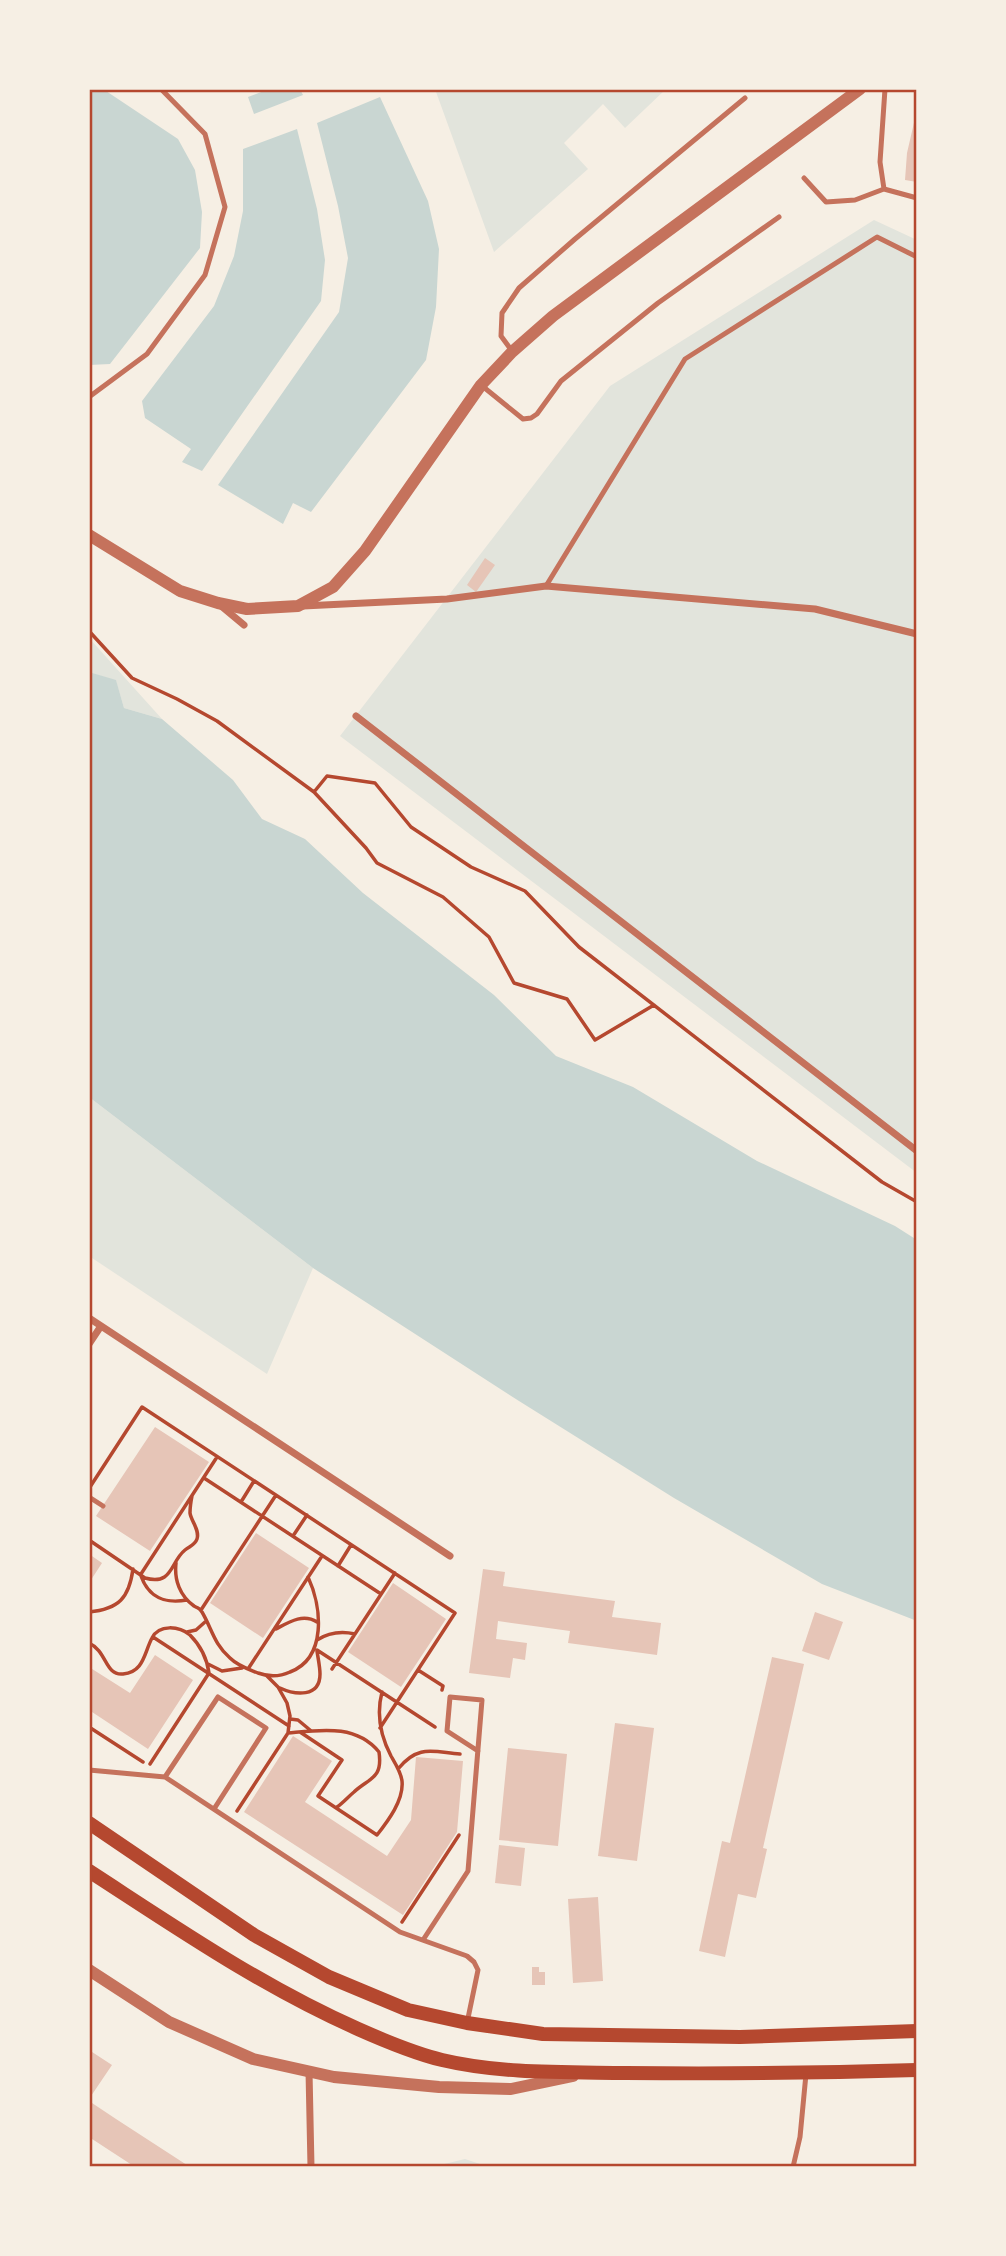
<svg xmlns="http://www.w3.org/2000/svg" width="1006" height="2256" font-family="Overpass,sans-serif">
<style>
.green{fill:#e2e4dc}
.water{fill:#c9d6d2}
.building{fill:#e6c5b7}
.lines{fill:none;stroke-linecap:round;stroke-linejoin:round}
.path{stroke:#b5482f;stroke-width:3.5}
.service{stroke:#c5725c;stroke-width:5}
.minor{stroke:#c5725c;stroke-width:7}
.tertiary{stroke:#c5725c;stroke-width:12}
.secondary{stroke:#b5482f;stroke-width:14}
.neatline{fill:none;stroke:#b5482f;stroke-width:2.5}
</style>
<rect width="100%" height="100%" fill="#f6efe4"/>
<path class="green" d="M435,89H666L625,128L603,104L564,143L588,169L494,252Z
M874,220L917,240V1173L340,736L610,386Z
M89,638L162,719L124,708L116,681L89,672Z
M89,1097L313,1268L267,1374L89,1256Z
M465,2159L489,2167H432Z"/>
<path class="water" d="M89,89H103L178,139L195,170L202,212L200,248L110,364L89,365Z
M269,89H300L303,95L254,114L248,97Z
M380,97L428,201L439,249L436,307L426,360L311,512L293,503L283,524L218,485L339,312L348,258L338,206L317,123Z
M297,129L317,209L325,260L321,301L202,471L182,462L191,449L145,418L142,401L214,306L234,256L243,211V149Z
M89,672L116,680L124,708L162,719L233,780L262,819L305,839L363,893L494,995L556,1056L633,1087L757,1161L895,1226L917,1240V1621L822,1584L674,1498L519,1401L313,1268L89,1097Z"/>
<path class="building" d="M916,114H917V182L905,180L907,153Z
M485,558L495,565L476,592L467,585Z
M155,1427L209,1462L150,1551L96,1516Z
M256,1533L309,1568L263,1638L210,1603Z
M89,1554L102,1563L89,1583Z
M483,1569L505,1572L503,1586L615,1601L612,1617L661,1623L657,1655L568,1643L570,1631L498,1621L496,1639L527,1643L525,1660L513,1658L510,1678L469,1673Z
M393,1583L446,1619L401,1687L348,1652Z
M815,1612L843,1622L829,1660L802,1651Z
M155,1655L193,1680L148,1749L89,1710V1667L130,1693Z
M772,1657L804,1664L763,1848L767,1849L756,1898L738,1894L725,1957L699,1951L722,1841L730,1843Z
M615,1723L654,1728L637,1861L598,1856Z
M293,1736L332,1761L305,1802L387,1856L411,1820L416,1757L463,1761L457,1832L403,1915L244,1812Z
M508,1748L567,1754L558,1846L499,1840Z
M499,1845L525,1848L521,1886L495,1883Z
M598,1897L603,1981L573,1983L568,1899Z
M532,1967H539V1972H545V1985H532Z
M89,2050L112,2065L89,2099Z
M89,2101L116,2119L190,2167H135L89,2137Z"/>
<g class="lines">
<path class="path" d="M89,631L132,678L177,699L217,721L314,792L366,848L377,863L443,897L489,937L514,983L567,999L595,1040L654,1005
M314,792L327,776L375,783L411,827L471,867L525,891L579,947L882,1182L917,1202
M204,1478L381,1594
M90,1487L142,1407L455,1613L380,1728
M241,1502L254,1481
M293,1536L307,1515
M89,1540L145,1578C173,1586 170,1562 185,1550C190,1546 195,1545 197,1539C200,1530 191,1521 190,1513C190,1507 191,1501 192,1496
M176,1563C174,1580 180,1596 194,1606C199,1609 199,1607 202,1612C212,1629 214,1644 230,1658C238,1666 248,1669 258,1673C269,1677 279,1677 290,1672C327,1658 322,1607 308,1577
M338,1566L351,1545
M141,1574L217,1457
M141,1576C149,1598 165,1604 187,1600
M201,1610L276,1495
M89,1612C119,1609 129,1598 133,1569
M276,1629C289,1622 303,1613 317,1622
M187,1632L196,1630L205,1622
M153,1637L289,1726
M317,1640C328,1633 342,1631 355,1634
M89,1643C107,1651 105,1676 123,1674C144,1672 144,1653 152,1638C159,1624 179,1626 190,1635C200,1645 207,1659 209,1673L150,1764
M317,1650L435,1727
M208,1664L222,1671L242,1668
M248,1669L322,1556
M332,1669L395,1573
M418,1670L443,1686L442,1690
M280,1688C295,1695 320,1698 320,1674C320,1667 318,1658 317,1651
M290,1719L298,1720L310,1730
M89,1727L143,1762
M300,1732L342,1760L318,1796L377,1835C388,1821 404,1800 402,1781C401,1772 395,1763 391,1756C380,1735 376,1715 382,1692
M288,1733C321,1730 356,1724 379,1752C383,1779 369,1778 354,1792C348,1797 343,1803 337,1807
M398,1769C418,1744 433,1752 460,1754
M237,1811L288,1733L290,1716L287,1703L278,1687L267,1676
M402,1922L459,1835"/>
<path class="service" d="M804,178L826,202L855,200L884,189L917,198
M884,189L880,162L885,89
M512,351L501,336L502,313L519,288L575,239L745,98
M481,385L523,419L531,418L537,414L561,381L658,303L779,217
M89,397L147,354L205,275L225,207L205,134L161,89
M546,586L685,359L877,237L917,257
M89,1497L103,1506
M89,1770L165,1777L400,1932L467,1956L474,1962L478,1970L467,2023
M165,1777L218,1697L266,1728L214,1809
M423,1940L468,1871L482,1700L450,1697L447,1731L478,1751
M793,2167L800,2137L806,2074"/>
<path class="minor" d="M220,605L244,625
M303,606L447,599L546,586L815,609L917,634
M356,716L917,1151
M89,1318L450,1556
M89,1344L101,1326
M309,2071L311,2167"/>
<path class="tertiary" d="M89,535L180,591L218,603L247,609L298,606L333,587L365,551L481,385L512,352L553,316L860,89
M89,1970L169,2022L253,2059L334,2077L439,2087L511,2089L573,2076"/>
<path class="secondary" d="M89,1823L254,1935L329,1977L408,2010L467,2023L543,2034L740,2037L917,2031
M89,1871C177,1928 261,1986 358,2029C385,2041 413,2053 442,2060C501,2074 565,2072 626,2073C723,2074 820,2073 917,2070"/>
</g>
<rect width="1006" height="2256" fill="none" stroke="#f6efe4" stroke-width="182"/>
<rect x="91" y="91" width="824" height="2074" class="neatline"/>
</svg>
